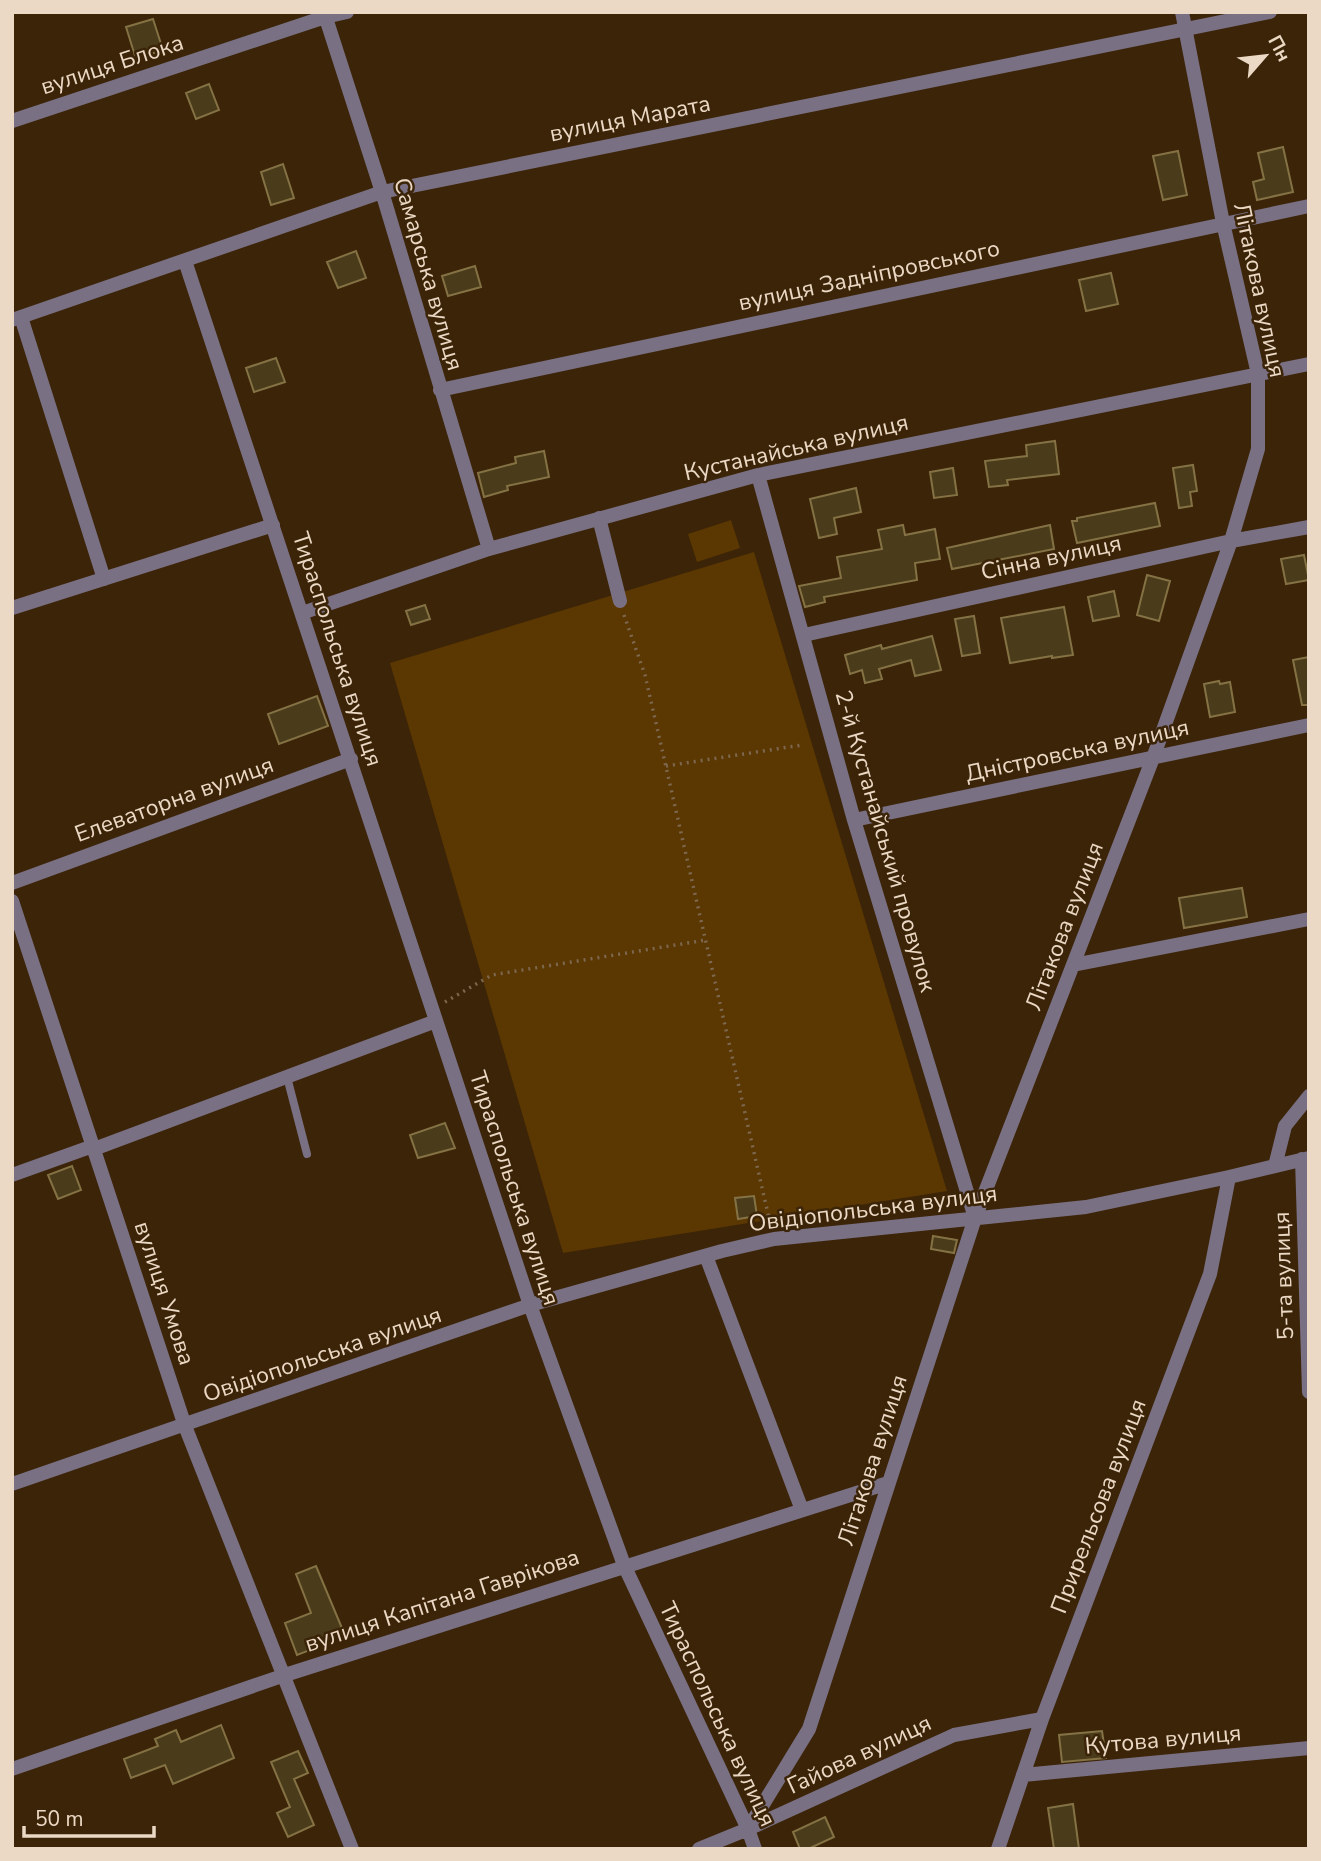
<svg xmlns="http://www.w3.org/2000/svg" width="1321" height="1861" font-family="'Nunito Sans',sans-serif">
<style>
.green{fill:#5b3702}
.building{fill:#4a3c1a;stroke:#847245;stroke-width:2}
.lines{fill:none;stroke-linecap:round;stroke-linejoin:round}
.path{stroke:#7d684f;stroke-width:3.5;stroke-dasharray:2 5;stroke-linecap:butt}
.lane{stroke:#7a7083;stroke-width:8}
.street{stroke:#7a7083;stroke-width:14}
.labels{text-anchor:middle;stroke-width:5;stroke-linejoin:round;paint-order:stroke}
.street-label{font-size:23px;fill:#ecd9c5;stroke:#3b2408}
</style>
<rect width="100%" height="100%" fill="#3b2408"/>
<path class="green" d="M731,520L740,548L697,562L688,534Z
M754,552L947,1191L563,1253L390,663Z"/>
<path class="building" d="M153,19L163,50L136,59L126,27Z
M209,84L219,110L196,119L186,93Z
M1283,147L1293,192L1257,200L1253,182L1264,179L1258,153Z
M1178,151L1187,195L1163,200L1153,156Z
M283,164L294,198L271,205L261,172Z
M356,251L366,278L338,288L327,262Z
M475,266L481,287L448,296L442,276Z
M1111,273L1118,304L1086,311L1079,280Z
M276,358L285,382L254,392L246,368Z
M1055,441L1059,474L1007,480L1008,485L989,487L985,461L1027,456L1026,445Z
M544,451L549,477L507,486L508,490L484,497L478,473L516,463L515,457Z
M1193,465L1197,491L1190,492L1192,506L1179,508L1173,468Z
M953,468L957,495L934,498L930,472Z
M856,488L861,512L834,518L837,534L819,538L810,499Z
M1155,503L1160,526L1077,543L1072,521H1077V518Z
M903,525L905,535L935,529L940,559L915,563L917,580L824,597L825,602L805,607L799,586L841,578L837,557L882,549L878,530Z
M1050,525L1054,549L952,569L947,548Z
M1304,555L1309,580L1286,584L1281,559Z
M1147,575L1170,581L1159,621L1137,615Z
M1114,591L1119,616L1093,621L1088,597Z
M425,605L430,619L411,625L406,611Z
M1064,607L1073,655L1052,658V656L1010,663L1001,618Z
M974,616L980,653L962,656L955,619Z
M932,636L941,670L915,676L911,660L879,669L882,679L865,683L862,670L850,674L845,655L881,645L882,649Z
M1309,657V705H1302L1293,660Z
M1219,681L1220,684L1230,682L1235,712L1210,717L1204,684Z
M317,696L328,726L279,744L268,714Z
M1242,888L1247,917L1184,928L1179,898Z
M445,1123L455,1148L418,1158L410,1135Z
M72,1166L81,1190L58,1199L48,1175Z
M754,1196L757,1216L738,1219L735,1198Z
M933,1236L957,1240L954,1253L931,1249Z
M316,1566L344,1633L317,1643L318,1647L297,1655L285,1623L311,1613L296,1574Z
M221,1725L234,1758L173,1784L165,1765L131,1778L124,1759L158,1746L155,1739L176,1730L181,1742Z
M1102,1731L1106,1758L1062,1762L1059,1735Z
M298,1751L308,1773L294,1779L314,1825L288,1837L277,1813L290,1807L271,1762Z
M1073,1804L1079,1849H1054L1048,1808Z
M825,1817L834,1837L808,1849H800L793,1832Z"/>
<g class="lines">
<path class="path" d="M624,615L645,675L771,1227
M666,766L802,745
M445,1002L492,975L706,940"/>
<path class="lane" d="M287,1077L307,1154"/>
<path class="street" d="M324,12L382,192L489,549
M12,121L325,17L347,12
M185,261L530,1305L624,1565L748,1829L755,1849
M21,317L104,579
M12,320L382,192L1270,12
M440,390L1309,206
M758,475L854,820L975,1218
M599,518L620,601
M12,608L273,525
M302,613L489,549L758,475L1309,364
M804,635L1231,541L1309,527
M854,820L1309,725
M12,883L351,759
M12,901L185,1426L352,1849
M1073,965L1309,919
M94,1149L436,1021
M1302,1159L1309,1392
M1275,1166L1285,1126L1309,1096
M12,1175L93,1146
M706,1256L802,1510
M12,1484L530,1305L722,1251L774,1239L1086,1207L1229,1177L1309,1158
M12,1769L285,1675L888,1483
M1023,1775L1309,1748
M748,1829L809,1729L975,1218L1153,758L1231,541L1258,449V374L1223,223L1182,12
M699,1849L748,1829L954,1735L1042,1719
M998,1849L1042,1719L1210,1274L1229,1177"/>
</g>
<g class="labels">
<g class="street-label">
<text transform="translate(112 64) rotate(-18)" y="8">вулиця Блока</text>
<text transform="translate(630 118) rotate(-11)" y="8">вулиця Марата</text>
<text transform="translate(429 274) rotate(74)" y="8">Самарська вулиця</text>
<text transform="translate(869 275) rotate(-12)" y="8">вулиця Задніпровського</text>
<text transform="translate(1260 290) rotate(78)" y="8">Літакова вулиця</text>
<text transform="translate(796 447) rotate(-13)" y="8">Кустанайська вулиця</text>
<text transform="translate(1051 557) rotate(-12)" y="8">Сінна вулиця</text>
<text transform="translate(338 649) rotate(72)" y="8">Тираспольська вулиця</text>
<text transform="translate(1077 750) rotate(-12)" y="8">Дністровська вулиця</text>
<text transform="translate(174 799) rotate(-20)" y="8">Елеваторна вулиця</text>
<text transform="translate(886 841) rotate(74)" y="8">2-й Кустанайський провулок</text>
<text transform="translate(1064 926) rotate(-69)" y="8">Літакова вулиця</text>
<text transform="translate(515 1188) rotate(72)" y="8">Тираспольська вулиця</text>
<text transform="translate(873 1208) rotate(-7)" y="8">Овідіопольська вулиця</text>
<text transform="translate(1283 1276) rotate(-92)" y="8">5-та вулиця</text>
<text transform="translate(165 1293) rotate(72)" y="8">вулиця Умова</text>
<text transform="translate(322 1354) rotate(-19)" y="8">Овідіопольська вулиця</text>
<text transform="translate(872 1460) rotate(-72)" y="8">Літакова вулиця</text>
<text transform="translate(1098 1506) rotate(-69)" y="8">Прирельсова вулиця</text>
<text transform="translate(442 1600) rotate(-18)" y="8">вулиця Капітана Гаврікова</text>
<text transform="translate(718 1714) rotate(65)" y="8">Тираспольська вулиця</text>
<text transform="translate(1163 1739) rotate(-5)" y="8">Кутова вулиця</text>
<text transform="translate(859 1754) rotate(-25)" y="8">Гайова вулиця</text>
</g>
</g>
<rect width="1321" height="1861" fill="none" stroke="#ecd9c5" stroke-width="28"/>
<g transform="translate(1265 56) rotate(62)" stroke="#3b2408" stroke-width="5" paint-order="stroke">
<path d="M0-5L12 26L0 18L-12 26Z" fill="#ecd9c5"/>
<text y="-10" font-size="19" font-weight="bold" text-anchor="middle" fill="#ecd9c5">Пн</text>
</g>
<path d="M24 1826v10h130v-10" fill="none" stroke="#ecd9c5" stroke-width="3.5"/>
<text x="35" y="1826" font-size="21" fill="#ecd9c5" stroke="#3b2408" stroke-width="5" paint-order="stroke">50 m</text>
</svg>
